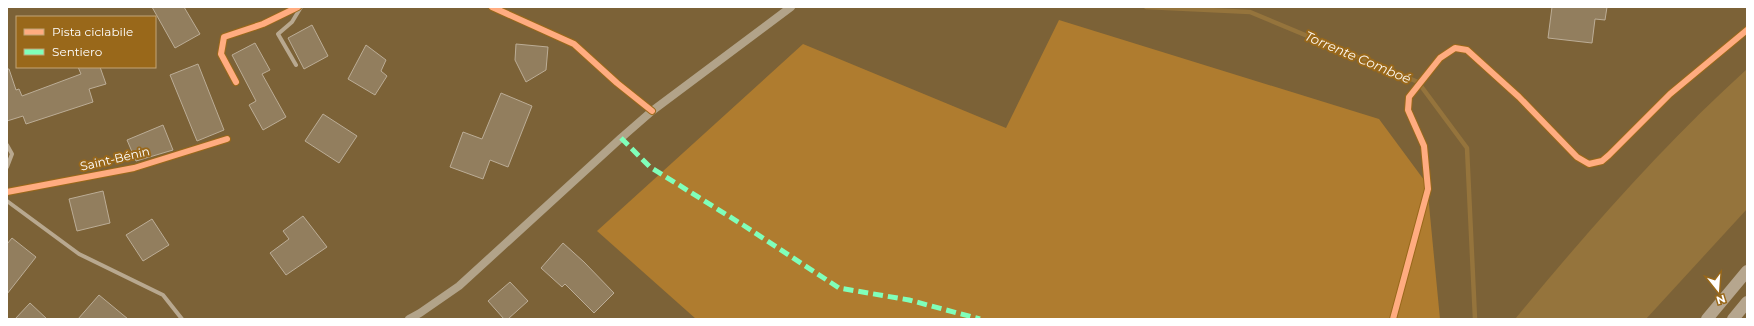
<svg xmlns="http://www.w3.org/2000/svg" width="1754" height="326" font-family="Montserrat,sans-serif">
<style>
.green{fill:#af7c2f}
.water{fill:#95743c}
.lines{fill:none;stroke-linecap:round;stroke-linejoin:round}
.stream{stroke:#95743c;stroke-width:4.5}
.building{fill:#927e5e;stroke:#bcad96}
.street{stroke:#b8a88f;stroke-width:4}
.secondary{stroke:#b2a389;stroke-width:8}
.highway{stroke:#b6a68e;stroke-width:12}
.quiet{stroke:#80ffba;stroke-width:5;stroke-dasharray:10 5;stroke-linecap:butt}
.cycleway-casing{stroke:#99681a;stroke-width:8}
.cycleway{stroke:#ffac80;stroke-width:6}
.labels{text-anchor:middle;stroke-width:4;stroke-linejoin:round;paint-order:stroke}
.street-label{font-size:12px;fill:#fff;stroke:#99681a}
.water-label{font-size:13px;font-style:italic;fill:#fdf7ee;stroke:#99681a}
</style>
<rect width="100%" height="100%" fill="#7c6237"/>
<path class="green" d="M1059,20L1379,119L1427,184L1440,319H696L597,231L803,44L1006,128Z"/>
<path class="water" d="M1747,69V209L1646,319H1515C1587,232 1663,145 1747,69Z"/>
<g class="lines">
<path class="stream" d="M1146,7L1250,12L1418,82L1467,148L1475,319"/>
</g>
<path class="building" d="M152,7H184L200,34L175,48Z
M1552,7H1607L1605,20L1595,19L1592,43L1548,38Z
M312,25L328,56L304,69L288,38Z
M255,43L270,70L262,74L286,117L263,130L249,105L256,101L232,55Z
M516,44L548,47L546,70L526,82L515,60Z
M366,45L386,60L381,71L387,76L375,95L348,79Z
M198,64L224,130L197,141L170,75Z
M78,67H100L106,84L89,89L93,102L26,124L23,116L7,121V69H9L16,90L19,89L22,96L81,74Z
M501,93L532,106L508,167L490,160L483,179L450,167L463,132L482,139Z
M323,114L357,136L339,163L305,141Z
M163,125L173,150L136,161L127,140Z
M103,191L110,223L77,231L69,199Z
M303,216L327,247L286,275L270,253L289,239L283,231Z
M152,219L169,245L143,261L126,235Z
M12,238L36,257L7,294V244Z
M563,243L584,262L614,293L594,313L565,284L562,287L541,268Z
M510,282L528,301L508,319H504L488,301Z
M99,295L128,319H78Z
M30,303L47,319H15Z"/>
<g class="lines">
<path class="street" d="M492,7L574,44L617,83L652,111
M296,65L278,34L292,22L301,7
M236,82L221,54L224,37L263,24L298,7
M7,145L12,154L7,167
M7,192L134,168L227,139
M7,201L79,254L163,295L182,319"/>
<path class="secondary" d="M409,319L420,313L459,286L621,138L652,111L791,7"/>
<path class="highway" d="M1707,319L1747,271
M1733,319L1747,302"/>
<path class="quiet" d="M621,138L650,167L743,225L839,288L909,300L980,319"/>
<g class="cycleway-casing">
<path id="cycleway" d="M492,7L574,44L617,83L652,111
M236,82L221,54L224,37L263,24L298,7
M7,192L134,168L227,139
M1393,319L1428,189L1424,146L1408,110L1409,97L1440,58L1455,48L1467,50L1519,97L1577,157L1589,164L1602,161L1609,155L1670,94L1747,30"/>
</g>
<use href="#cycleway" class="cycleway"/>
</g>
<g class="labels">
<g class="street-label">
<text transform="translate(115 159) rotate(-13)" y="4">Saint-Bénin</text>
</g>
<g class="water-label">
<text transform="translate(1358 57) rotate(23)" y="5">Torrente Comboé</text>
</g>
</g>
<rect width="1754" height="326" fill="none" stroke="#ffffff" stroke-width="16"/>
<rect x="16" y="16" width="140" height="52" fill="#99681a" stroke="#c2a476"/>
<rect x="24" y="29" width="20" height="6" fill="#ffac80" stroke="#c2a476"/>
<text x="52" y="36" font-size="12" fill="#ffffff">Pista ciclabile</text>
<rect x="24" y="49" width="20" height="6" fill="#80ffba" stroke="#c2a476"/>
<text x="52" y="56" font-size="12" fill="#ffffff">Sentiero</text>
<g transform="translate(1718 290) rotate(163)" stroke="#99681a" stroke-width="3" paint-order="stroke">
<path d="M0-3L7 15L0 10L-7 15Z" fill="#ffffff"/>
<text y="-6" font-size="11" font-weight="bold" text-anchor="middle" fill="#ffffff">N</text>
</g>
</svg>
